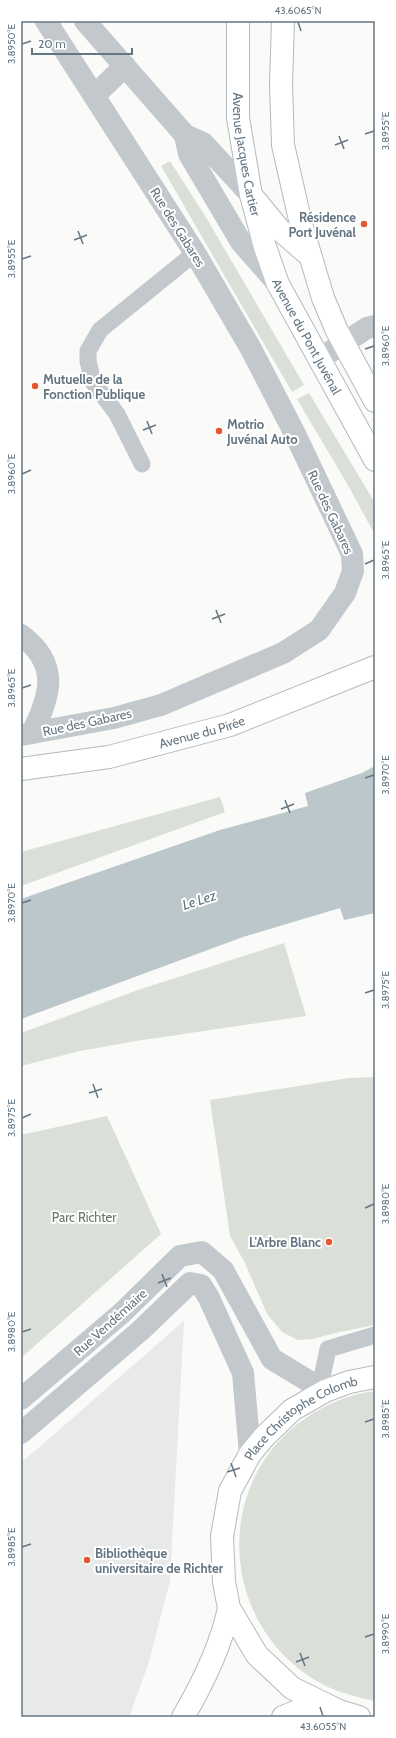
<svg xmlns="http://www.w3.org/2000/svg" width="396" height="1738" font-family="Cabin,sans-serif">
<style>
.built{fill:#e8e9e9}
.green{fill:#dadfd7}
.water{fill:#bbc7cb}
.lines{fill:none;stroke-linecap:round;stroke-linejoin:round}
.secondary-casing{stroke:#b3babf;stroke-width:24}
.primary-casing{stroke:#b5babe;stroke-width:24}
.service{stroke:#c3c8cc;stroke-width:17}
.minor{stroke:#c3c8cc;stroke-width:22}
.secondary{stroke:#fff;stroke-width:22}
.primary{stroke:#fff;stroke-width:22}
.ticks{fill:none;stroke:#657683;stroke-width:1.5}
.poi-dot{fill:#e4572e;stroke:#fff;stroke-width:1.5}
.labels{text-anchor:middle;stroke-width:4;stroke-linejoin:round;paint-order:stroke}
.street-label{font-size:13px;fill:#657683;stroke:#fff}
.poi-label{font-size:13px;font-weight:bold;fill:#657683;stroke:#fff;text-anchor:start}
.park-label{font-size:13px;fill:#687a64;stroke:#fff}
.water-label{font-size:14px;font-style:italic;fill:#60757c;stroke:#fff}
.neatline{fill:none;stroke:#657683;stroke-width:1.5}
.ticks-label{font-size:10px;text-anchor:middle;fill:#657683}
</style>
<rect width="100%" height="100%" fill="#fafaf8"/>
<path class="built" d="M184,1321L170,1581L148,1665L129,1717H21V1463Z"/>
<path class="green" d="M170,161L207,219L304,385L292,392L161,166Z
M309,393L375,503V535L349,487L297,399Z
M220,797L225,812L21,886V852Z
M284,943L306,1016L136,1041L80,1051L21,1066V1033L138,990Z
M375,1077V1325L335,1333L313,1339L298,1340L282,1332L267,1314L245,1263L230,1236L210,1100L349,1078Z
M107,1116L161,1234L21,1358V1135Z
M375,1391V1701C349,1696 324,1688 303,1672C219,1610 217,1481 303,1420C324,1405 349,1394 375,1391Z"/>
<path class="water" d="M375,766V913L344,920L340,908L243,937L21,1019V899L220,830L308,806L305,793L362,773Z"/>
<g class="lines">
<g class="secondary-casing">
<g id="secondary">
<path id="s1" d="M238,21V118L251,195L265,247L278,284L375,460"/>
<path d="M283,21L281,84L283,145L301,224L323,298L337,331L375,401"/>
<path d="M255,200L279,229L310,256"/>
<path id="s2" d="M21,769L109,757L230,725L375,667"/>
</g>
</g>
<g class="primary-casing">
<g id="primary">
<path d="M183,1717C203,1683 221,1647 229,1608"/>
<path d="M283,1717L300,1710L332,1711"/>
<path id="s3" d="M359,1717L339,1711L292,1688L257,1655L229,1608L224,1582L222,1536L230,1491L250,1454L265,1436L292,1410L325,1391L349,1382L375,1377"/>
</g>
</g>
<path class="service" d="M142,464L117,414L93,382L88,361V351L100,330L195,253
M325,1391L322,1377L328,1349L375,1335"/>
<path class="minor" d="M85,21L185,135L203,143L251,195
M94,96L125,66
M185,135L189,154L241,242L278,284
M319,359L367,328L375,326
M21,635C60,664 51,695 32,733
M21,735L114,718L161,705L283,653L319,630L345,593L353,571L352,554L294,432L251,349L195,253L46,21
M21,1399L123,1312L180,1256L202,1252L223,1270L272,1359L325,1391
M21,1433L140,1331L190,1283L201,1285L209,1298L243,1373L250,1454"/>
<use href="#secondary" class="secondary"/>
<use href="#primary" class="primary"/>
</g>
<path class="ticks" d="M298,22L301,31M22,44L31,41M365,134L374,131M339,136L344,149M335,145L348,140M78,231L83,244M74,240L87,235M22,259L31,256M365,349L374,346M147,421L152,434M143,430L156,425M22,474L31,470M365,564L374,560M216,610L221,623M212,619L225,614M22,688L31,685M365,778L374,775M285,800L290,813M281,809L294,804M22,903L31,900M365,993L374,990M93,1084L98,1098M89,1093L102,1089M22,1118L31,1114M365,1208L374,1204M162,1274L167,1287M158,1283L171,1278M22,1332L31,1329M365,1422L374,1419M231,1463L236,1477M227,1472L240,1468M22,1547L31,1544M365,1637L374,1634M300,1653L305,1666M296,1662L309,1657M320,1707L323,1716"/>
<g class="poi-dot">
<circle cx="364" cy="224" r="4"/>
<circle cx="35" cy="386" r="4"/>
<circle cx="219" cy="431" r="4"/>
<circle cx="329" cy="1242" r="4"/>
<circle cx="87" cy="1560" r="4"/>
</g>
<g class="labels">
<g class="street-label">
<text dy="5" stroke="none"><textPath href="#s1" startOffset="134">Avenue Jacques Cartier</textPath></text>
<text transform="translate(178 227) rotate(58)" y="5">Rue des Gabares</text>
<text dy="5" stroke="none"><textPath href="#s1" startOffset="328">Avenue du Pont Juvénal</textPath></text>
<text transform="translate(331 512) rotate(65)" y="5">Rue des Gabares</text>
<text transform="translate(87 722) rotate(-12)" y="5">Rue des Gabares</text>
<text dy="5" stroke="none"><textPath href="#s2" startOffset="185">Avenue du Pirée</textPath></text>
<text transform="translate(110 1322) rotate(-42)" y="5">Rue Vendémiaire</text>
<text dy="5" stroke="none"><textPath href="#s3" startOffset="400">Place Christophe Colomb</textPath></text>
</g>
<g class="poi-label">
<text x="356" y="222" text-anchor="end">Résidence<tspan x="356" dy="15">Port Juvénal</tspan></text>
<text x="43" y="384">Mutuelle de la<tspan x="43" dy="15">Fonction Publique</tspan></text>
<text x="227" y="429">Motrio<tspan x="227" dy="15">Juvénal Auto</tspan></text>
<text x="321" y="1247" text-anchor="end">L'Arbre Blanc</text>
<text x="95" y="1558">Bibliothèque<tspan x="95" dy="15">universitaire de Richter</tspan></text>
</g>
<g class="park-label">
<text x="84" y="1222">Parc Richter</text>
</g>
<g class="water-label">
<text transform="translate(199 900) rotate(-18)" y="5">Le Lez</text>
</g>
</g>
<rect width="396" height="1738" fill="none" stroke="#ffffff" stroke-width="44"/>
<path d="M32 48v6h100v-6" fill="none" stroke="#657683" stroke-width="2"/>
<text x="38" y="48" font-size="12" fill="#657683" stroke="#ffffff" stroke-width="3" paint-order="stroke">20 m</text>
<rect x="22" y="22" width="352" height="1694" class="neatline"/>
<g class="ticks-label">
<text x="298" y="14">43.6065°N</text>
<text transform="translate(11 44) rotate(-90)" y="4">3.8950°E</text>
<text transform="translate(385 131) rotate(-90)" y="4">3.8955°E</text>
<text transform="translate(11 259) rotate(-90)" y="4">3.8955°E</text>
<text transform="translate(385 346) rotate(-90)" y="4">3.8960°E</text>
<text transform="translate(11 474) rotate(-90)" y="4">3.8960°E</text>
<text transform="translate(385 560) rotate(-90)" y="4">3.8965°E</text>
<text transform="translate(11 688) rotate(-90)" y="4">3.8965°E</text>
<text transform="translate(385 775) rotate(-90)" y="4">3.8970°E</text>
<text transform="translate(11 903) rotate(-90)" y="4">3.8970°E</text>
<text transform="translate(385 990) rotate(-90)" y="4">3.8975°E</text>
<text transform="translate(11 1118) rotate(-90)" y="4">3.8975°E</text>
<text transform="translate(385 1204) rotate(-90)" y="4">3.8980°E</text>
<text transform="translate(11 1332) rotate(-90)" y="4">3.8980°E</text>
<text transform="translate(385 1419) rotate(-90)" y="4">3.8985°E</text>
<text transform="translate(11 1547) rotate(-90)" y="4">3.8985°E</text>
<text transform="translate(385 1634) rotate(-90)" y="4">3.8990°E</text>
<text x="323" y="1730">43.6055°N</text>
</g>
</svg>
